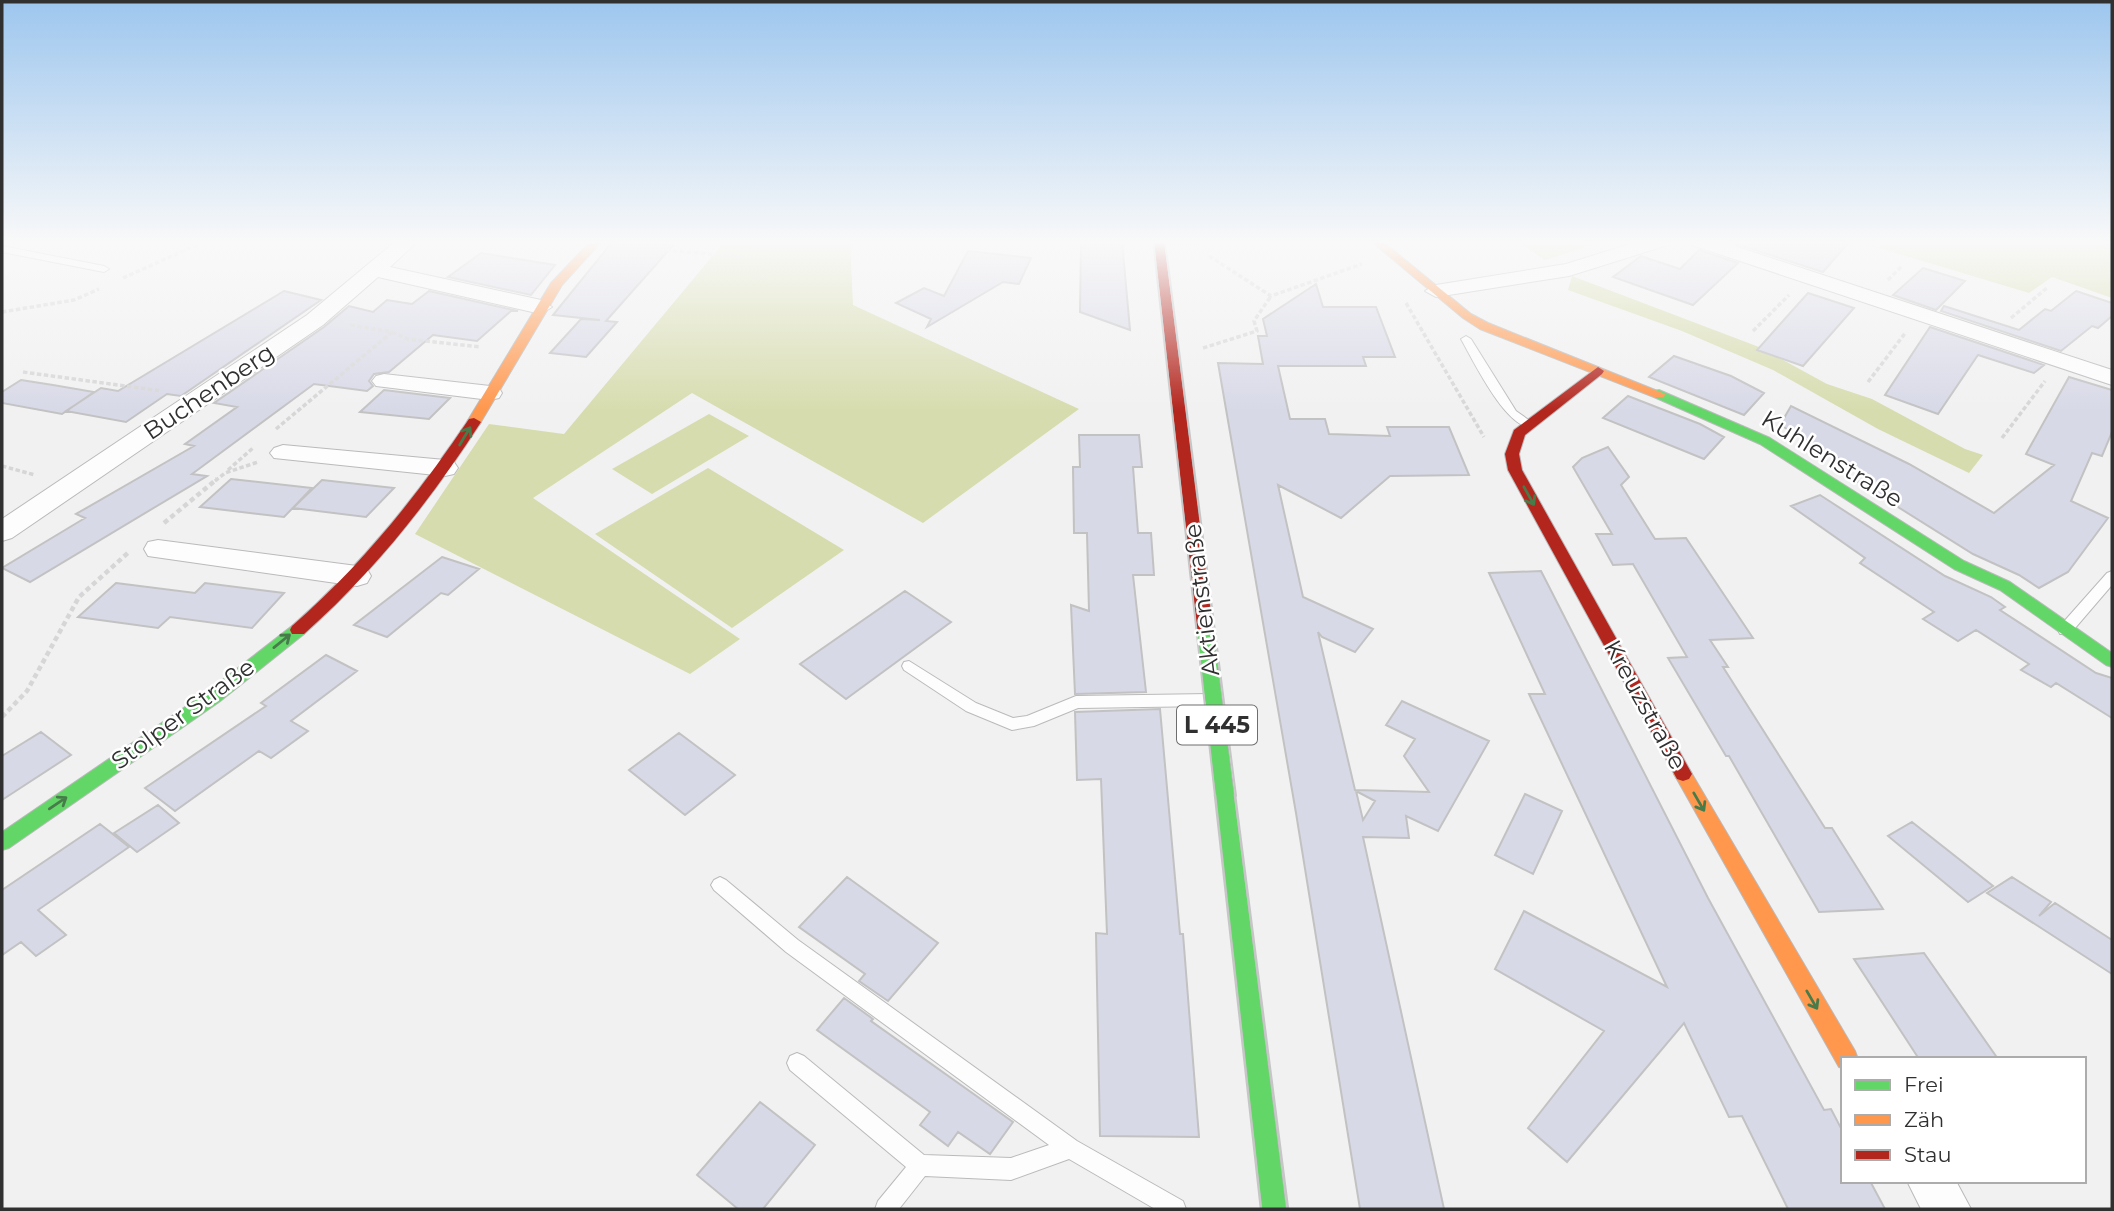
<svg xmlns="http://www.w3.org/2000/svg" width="2114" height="1211" font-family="Montserrat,sans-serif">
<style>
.green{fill:#d7dcae}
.building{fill:#d8d9e7;stroke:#c2c2c3;stroke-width:2;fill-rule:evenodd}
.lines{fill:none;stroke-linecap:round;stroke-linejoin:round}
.lane-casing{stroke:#bababb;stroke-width:2}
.street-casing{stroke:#bababb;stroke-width:2}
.fast-casing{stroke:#bababb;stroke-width:2}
.slow-casing{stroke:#bababb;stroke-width:2}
.jam-casing{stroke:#bababb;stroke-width:2}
.path-far1{stroke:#d6d6d7;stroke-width:3.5;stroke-dasharray:4.5 2.5;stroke-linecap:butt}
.path{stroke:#d6d6d7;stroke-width:4.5;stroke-dasharray:5 3.5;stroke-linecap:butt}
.lane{fill:#fdfdfd;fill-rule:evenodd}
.street{fill:#fdfdfd;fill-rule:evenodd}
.fast{fill:#63d668;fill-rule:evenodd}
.slow{fill:#ff974d;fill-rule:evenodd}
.jam{fill:#b3261e;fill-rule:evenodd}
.tram-far1{stroke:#c6c6c7;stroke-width:2}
.tram{stroke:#c6c6c7;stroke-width:2.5}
.oneway{stroke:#477b4a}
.labels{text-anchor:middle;stroke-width:5;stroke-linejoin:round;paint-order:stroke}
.shield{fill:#fff;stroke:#6e6e6f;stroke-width:2}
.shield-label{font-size:23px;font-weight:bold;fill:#303031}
.street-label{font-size:24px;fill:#303031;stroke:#fff}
</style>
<rect width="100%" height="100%" fill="#f1f1f2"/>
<path class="green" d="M725,241H850L853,305L1079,409L923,523L692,393L533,498L740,639L690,674L415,534L489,424L564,434Z
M1517,241H1604L1545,260Z
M1856,241H2112V298L2052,277L2029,293Z
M1572,276L1759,347L1827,384L1872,399L1965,449L1983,455L1969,473L1878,429L1773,370L1682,331L1568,290Z
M709,414L749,436L652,494L612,469Z
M708,468L844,550L732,628L595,534Z"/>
<path class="building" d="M613,241H677L606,321L617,322L586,357L550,353L581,319L600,320L553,315Z
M1081,241H1122L1130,330L1080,312Z
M1727,241H1850L1823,272Z
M1699,250L1738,263L1693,305L1613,277L1641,256L1680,269Z
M968,251L1031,258L1019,284L1003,282L927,327L931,319L896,303L924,288L944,296Z
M481,253L555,265L531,295L448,277Z
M1923,268L1965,281L1936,310L1893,295Z
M1316,284L1323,307H1376L1395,357H1363L1366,366H1278L1290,419H1325L1329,434L1390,436L1387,427H1449L1469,475L1390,476L1341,518L1278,485L1303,597L1373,629L1355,652L1322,637L1318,632L1355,790L1429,792L1404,756L1415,739L1386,725L1402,701L1489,741L1438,831L1406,816L1409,838L1363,837L1444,1209H1360L1296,813L1218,363L1263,364L1258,336H1267L1263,319ZM1356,791L1375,801L1363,820Z
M284,291L321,300L181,396L167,394L126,422L66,411L101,388L118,391Z
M429,291L518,311H511L477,341L433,335L389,372L374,374L369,381L373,386L367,391L314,384L192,474L207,476L30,582L2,568L85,518L76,514L194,446L185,444L237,407L214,403L324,327L349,306L373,312L387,300L412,304Z
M2076,291L2112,303V316L2098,328L2092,326L2061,351L1941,311L1944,306L2019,330L2045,309L2051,311Z
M1808,293L1854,308L1803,366L1757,350Z
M1930,327L2044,365L2034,373L1978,355L1938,414L1885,395Z
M1674,356L1731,376L1764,393L1744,415L1649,377Z
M2069,377L2112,390V432L2102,456L2092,453L2071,501L2108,518L2068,572L2039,588L2019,575L1973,554L1858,482L1871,477L1780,425L1791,406L1909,464L1994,513L2054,465L2026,454Z
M21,380L53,385L94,392L62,414L2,403V392Z
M384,390L450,398L429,419L360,412Z
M1628,396L1700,424L1724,437L1704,459L1603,418Z
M1079,435H1139L1142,467H1133L1138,533H1151L1154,575H1133L1146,692L1075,694L1071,605L1089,611L1087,533H1074L1073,467H1080Z
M1608,447L1629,477L1621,485L1655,539L1686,538L1753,638L1710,640L1728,667H1723L1825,828H1832L1883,909L1819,912L1729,756H1726L1668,658L1687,657L1633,564L1613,565L1596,534H1612L1573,467L1582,458Z
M231,479L312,488L284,517L200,507Z
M322,480L394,488L366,517L293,508Z
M1820,495L1945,576L1991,597L2005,607L2000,610L2096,673L2112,678V718L2056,683L2051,687L2021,670L2029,664L1976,630L1958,641L1923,619L1934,612L1860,563L1865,558L1791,506Z
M442,557L479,569L448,595L441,593L387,637L354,625Z
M1541,571L1708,898L1824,1110L1831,1109L1843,1132V1181H1870L1885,1209H1788L1742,1116L1729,1117L1684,1023L1567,1162L1528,1128L1604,1031L1495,969L1524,911L1667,987L1529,694H1545L1489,573Z
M116,583L195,593L205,583L284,593L252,628L170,617L158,628L78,617Z
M905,591L951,622L846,699L800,664Z
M326,655L357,671L291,721L308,731L271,758L259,751L175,811L145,788L266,706L261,703Z
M1160,709L1180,934H1183L1199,1137L1100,1136L1096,933L1107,934L1101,779L1077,780L1075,712Z
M41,732L71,755L2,800V756Z
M679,733L735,775L685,815L629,770Z
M1525,794L1562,811L1533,874L1495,855Z
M158,805L179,823L137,852L114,833Z
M1912,822L1993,886L1968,902L1888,836Z
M100,824L129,847L38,910L66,935L36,956L21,942L2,955V890Z
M847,877L938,943L888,1001L859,981L865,974L799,927Z
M2012,877L2051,902L2039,916L2055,903L2112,940V974L1987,893Z
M1924,953L1998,1059H1919L1854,959Z
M844,998L873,1019L871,1021L1013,1122L990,1154L958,1132L948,1146L920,1125L930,1112L817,1030Z
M760,1102L815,1145L763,1209H738L697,1175Z"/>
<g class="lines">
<g class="lane-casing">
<path id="lane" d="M1154,241H1203L1198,244H1159Z
M2,246L104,266L109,269L104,272L2,252Z
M1466,336L1471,339L1516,411L1533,423V427C1507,431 1473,360 1461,339Z
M2112,571V585L2070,634H2060L2058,630L2060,626L2107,573Z
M909,661L976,703L1013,718L1027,716L1076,696L1209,694L1214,696L1217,700L1214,704L1209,706L1078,708L1034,726L1012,730L966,711L904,670L902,666L904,662Z
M720,877L726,880L798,940L1077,1141L1183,1201L1186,1209H1155L1069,1159L1011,1180L925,1176L899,1209H875L878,1201L906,1167L790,1070L787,1063L790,1056L797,1053L804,1056L924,1155L1011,1158L1049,1145L786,952L714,890L711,885L714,880Z"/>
</g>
<g class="street-casing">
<path id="street" d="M396,241H418L390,267L541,300L552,307L541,314L378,277L323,325L12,538L2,541V519L307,315Z
M1640,241H1671L1668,245L1569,276L1436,297L1425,291L1436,285L1566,264Z
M1689,241H1719L2112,370V385L1692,245Z
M384,374L490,386L499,388L502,393L499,398L490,400L376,386L372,381L376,376Z
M283,445L445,460L454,462L458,468L454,474L445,476L274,458L270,453L274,448Z
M158,540L357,566L367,569L371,576L367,583L357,586L148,556L144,549L148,542Z
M1907,1181H1956L1971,1209H1921Z"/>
</g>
<g class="fast-casing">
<path id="fast" d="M1659,390L1770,438L1964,561L2010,582L2112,653V667L2106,665L2000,590L1954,569L1760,444L1654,397V391Z
M1205,623L1213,629L1286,1209H1262L1197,629Z
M298,624L304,626L306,630L304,634L219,702L9,848L2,850V832L207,692L292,626Z"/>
</g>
<g class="slow-casing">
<path id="slow" d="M591,241H602L562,285L479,425H469L467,422L551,283Z
M1371,241H1382L1471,314L1488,323L1665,394L1664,397H1654L1480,329L1463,318Z
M1683,767L1689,769L1855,1051L1858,1059H1843V1068L1839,1067L1677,779L1674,774L1677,769Z"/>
</g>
<g class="jam-casing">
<path id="jam" d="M1154,241H1164L1213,629L1205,635L1197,629Z
M1598,367L1604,371L1602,374L1525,435L1519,454L1522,470L1692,774L1689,779L1683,781L1677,779L1508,470L1505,454L1514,430Z
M474,418L481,422C430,501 374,572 304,634H292L290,630L292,626C362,565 417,496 469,419Z"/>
</g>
<path class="path-far1" d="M624,246L741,257
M1209,256L1271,296L1362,264
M123,278L205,241
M1888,280L1902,266
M1645,282L1663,267
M1406,303L1484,437
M2,312L74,300L99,289
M2011,318L2048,287
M1753,331L1789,295
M392,332L408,339L480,347
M1203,348L1257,331L1254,321L1271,296
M23,372L162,391
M1868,382L1906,332
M276,429L392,332L350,325
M2002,438L2045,381
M2,466L35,475
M228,470L253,448
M215,481L225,473L258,462"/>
<path class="path" d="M164,523L217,479
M2,717L27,691L79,597L130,551"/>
<use href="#lane" class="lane"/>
<use href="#street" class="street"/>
<use href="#fast" class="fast"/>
<use href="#slow" class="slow"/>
<use href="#jam" class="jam"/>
<path class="tram-far1" d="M1153,241L1215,796
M1165,241L1236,796"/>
<path class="tram" d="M1215,795L1261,1209
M1235,795L1288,1209"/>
</g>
<defs><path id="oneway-shaft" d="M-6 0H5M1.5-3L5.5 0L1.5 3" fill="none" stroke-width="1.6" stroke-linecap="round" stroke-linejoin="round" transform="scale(1.75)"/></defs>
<g class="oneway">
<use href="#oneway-shaft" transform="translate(465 436) rotate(-59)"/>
<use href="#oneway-shaft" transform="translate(1529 496) rotate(61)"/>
<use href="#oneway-shaft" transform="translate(282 641) rotate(-39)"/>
<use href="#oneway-shaft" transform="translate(1699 802) rotate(60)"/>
<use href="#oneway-shaft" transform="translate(58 803) rotate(-34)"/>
<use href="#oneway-shaft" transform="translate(1812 1000) rotate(60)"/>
</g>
<linearGradient id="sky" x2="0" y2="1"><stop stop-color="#9dc6ee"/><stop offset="0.59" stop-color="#f9f9f9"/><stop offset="1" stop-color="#f9f9f9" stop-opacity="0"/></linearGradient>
<rect width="2114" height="411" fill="url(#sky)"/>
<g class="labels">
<rect class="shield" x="1177" y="705.5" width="80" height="39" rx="5"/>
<g class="shield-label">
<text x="1217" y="733">L 445</text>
</g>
<g class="street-label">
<text transform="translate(209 392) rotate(-34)" y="8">Buchenberg</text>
<text transform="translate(1832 459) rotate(32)" y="8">Kuhlenstraße</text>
<text transform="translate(1202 600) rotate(-97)" y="8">Aktienstraße</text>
<text transform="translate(1645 705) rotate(61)" y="8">Kreuzstraße</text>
<text transform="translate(183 714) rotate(-36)" y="8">Stolper Straße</text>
</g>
</g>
<rect width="2114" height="1211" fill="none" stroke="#303031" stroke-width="7"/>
<rect x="1841" y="1057" width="245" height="126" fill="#ffffff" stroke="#acacad" stroke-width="2"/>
<rect x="1855" y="1080" width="35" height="10" fill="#63d668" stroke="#acacad" stroke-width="2"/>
<text x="1904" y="1092" font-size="21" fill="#303031">Frei</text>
<rect x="1855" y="1115" width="35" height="10" fill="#ff974d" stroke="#acacad" stroke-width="2"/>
<text x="1904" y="1127" font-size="21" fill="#303031">Zäh</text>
<rect x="1855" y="1150" width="35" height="10" fill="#b3261e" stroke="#acacad" stroke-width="2"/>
<text x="1904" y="1162" font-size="21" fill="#303031">Stau</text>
</svg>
